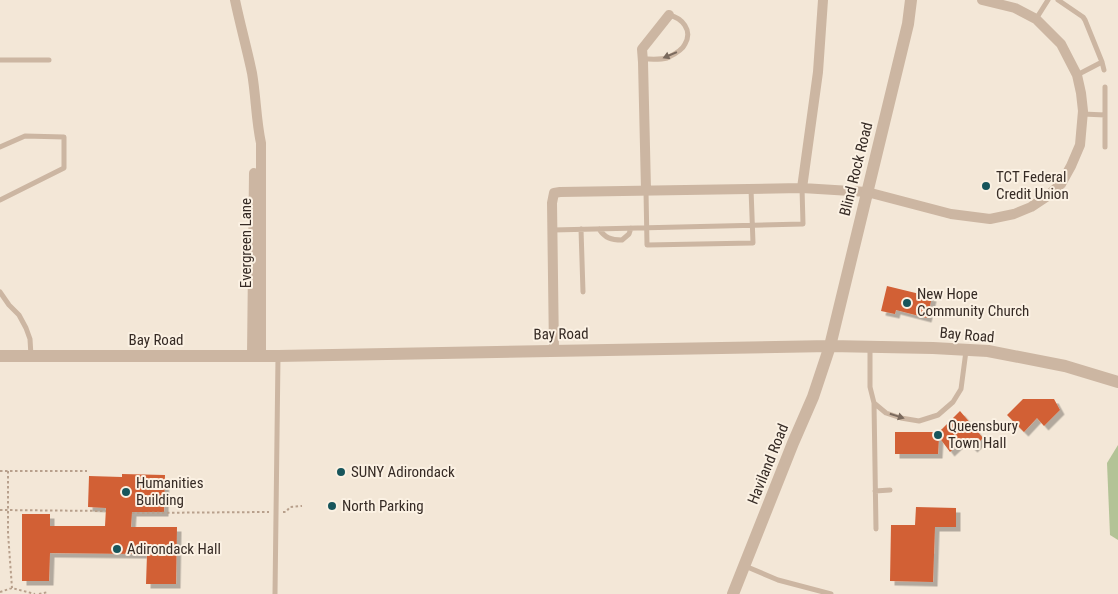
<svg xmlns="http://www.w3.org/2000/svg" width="1118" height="594" font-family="'Roboto Condensed',sans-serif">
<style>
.green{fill:#b3c396}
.building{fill:#d26036;filter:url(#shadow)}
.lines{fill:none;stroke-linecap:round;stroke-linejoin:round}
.path{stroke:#b8a08c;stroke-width:2;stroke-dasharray:2.5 2.5;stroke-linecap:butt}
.service{stroke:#ccb6a2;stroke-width:5}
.minor{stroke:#ccb6a2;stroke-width:10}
.tertiary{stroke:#ccb6a2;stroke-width:12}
.oneway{fill:#7a6a5d}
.poi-dot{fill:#17555b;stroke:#fbf1e3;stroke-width:2}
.labels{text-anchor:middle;stroke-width:4;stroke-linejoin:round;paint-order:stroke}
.street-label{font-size:15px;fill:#362b25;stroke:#fbf1e3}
.poi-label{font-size:15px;fill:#362b25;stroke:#fbf1e3;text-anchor:start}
</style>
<defs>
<filter id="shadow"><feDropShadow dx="4.5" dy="4.5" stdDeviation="0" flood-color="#0004"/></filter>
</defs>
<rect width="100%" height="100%" fill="#f3e7d7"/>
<path class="green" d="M1118,445V540L1110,535L1107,463Z"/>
<path class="building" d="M887,286L932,297L927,318L896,310L895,314L881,311Z
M1023,399H1054L1060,410L1044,426L1037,418L1024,432L1007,415Z
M960,411L983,438L973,448L964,439L950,452L939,437L938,454H895V432H938L942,429Z
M122,474L165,475L164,512H132L131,527H177L176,584H146L147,554H136L50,553L49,581H22V514H50V526H105L106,508L88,507L89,476L122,477Z
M916,507L956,508V527H935L933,582L890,581L891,525H915Z"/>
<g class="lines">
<path class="path" d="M0,471H87
M8,471V533L12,588
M0,510L106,511
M283,512H286L290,507L302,506
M132,513L269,512
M0,592L12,588L35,594
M39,594L48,592"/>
<path class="service" d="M1058,0L1083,17L1085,20L1102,62L1077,75
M1036,19L1048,0
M643,59C650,59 660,60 667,58C673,55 682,51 685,44C693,30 682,18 669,15
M0,60H49
M1102,62L1104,70
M1083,114L1105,115V147
M1105,115V87
M0,147L25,136L64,137V168L0,200
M646,191L647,245L753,243L751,189
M581,229L583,292
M599,229C605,238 611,240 622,240L629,234L631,228
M553,230L803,224L802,188
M0,292L9,305L19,315L26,328L30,339L31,356
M870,347V387L874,403L886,413L901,418L919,421L938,415L953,402L961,389L966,351
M874,403L876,529
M875,491L890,490
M745,566L778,580L831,594
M275,594L278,357"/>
<path class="minor" d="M235,0C240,24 247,49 252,73C256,96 256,120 261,143V356
M823,0L818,72L802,188L867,192L951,214L990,219L1014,214L1031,207L1046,197L1061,184L1071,166L1080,145L1083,111L1081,93L1077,75L1061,44L1036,19L1015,8L982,0
M646,190L643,62L642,49L669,15
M554,351L552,203L554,193L560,192L802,188
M252,356L254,173"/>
<path class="tertiary" d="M0,356H278L830,346L933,348L988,351L1065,366L1118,382
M733,594L793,443L813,397L830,346L908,24L911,0"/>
</g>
<defs><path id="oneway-solid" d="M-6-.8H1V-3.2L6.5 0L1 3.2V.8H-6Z" transform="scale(1.25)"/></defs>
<g class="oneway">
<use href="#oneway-solid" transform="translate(670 55) rotate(157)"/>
<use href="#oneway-solid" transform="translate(897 416) rotate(17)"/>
</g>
<g class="poi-dot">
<circle cx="986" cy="186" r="5"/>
<circle cx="907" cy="303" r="5"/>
<circle cx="938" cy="435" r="5"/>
<circle cx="341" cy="472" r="5"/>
<circle cx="126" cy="492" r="5"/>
<circle cx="332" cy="506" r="5"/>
<circle cx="117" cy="549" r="5"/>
</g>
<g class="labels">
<g class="street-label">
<text transform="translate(856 169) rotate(-76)" y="5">Blind Rock Road</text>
<text transform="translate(246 243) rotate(-90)" y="5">Evergreen Lane</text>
<text transform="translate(561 334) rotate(-1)" y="5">Bay Road</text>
<text transform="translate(967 335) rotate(5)" y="5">Bay Road</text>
<text x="156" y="345">Bay Road</text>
<text transform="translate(768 464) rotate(-68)" y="5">Haviland Road</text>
</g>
<g class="poi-label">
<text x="996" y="182">TCT Federal<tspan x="996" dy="17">Credit Union</tspan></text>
<text x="917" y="299">New Hope<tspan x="917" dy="17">Community Church</tspan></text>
<text x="948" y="431">Queensbury<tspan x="948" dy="17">Town Hall</tspan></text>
<text x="351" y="477">SUNY Adirondack</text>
<text x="136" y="488">Humanities<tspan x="136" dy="17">Building</tspan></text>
<text x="342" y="511">North Parking</text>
<text x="127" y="554">Adirondack Hall</text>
</g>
</g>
</svg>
